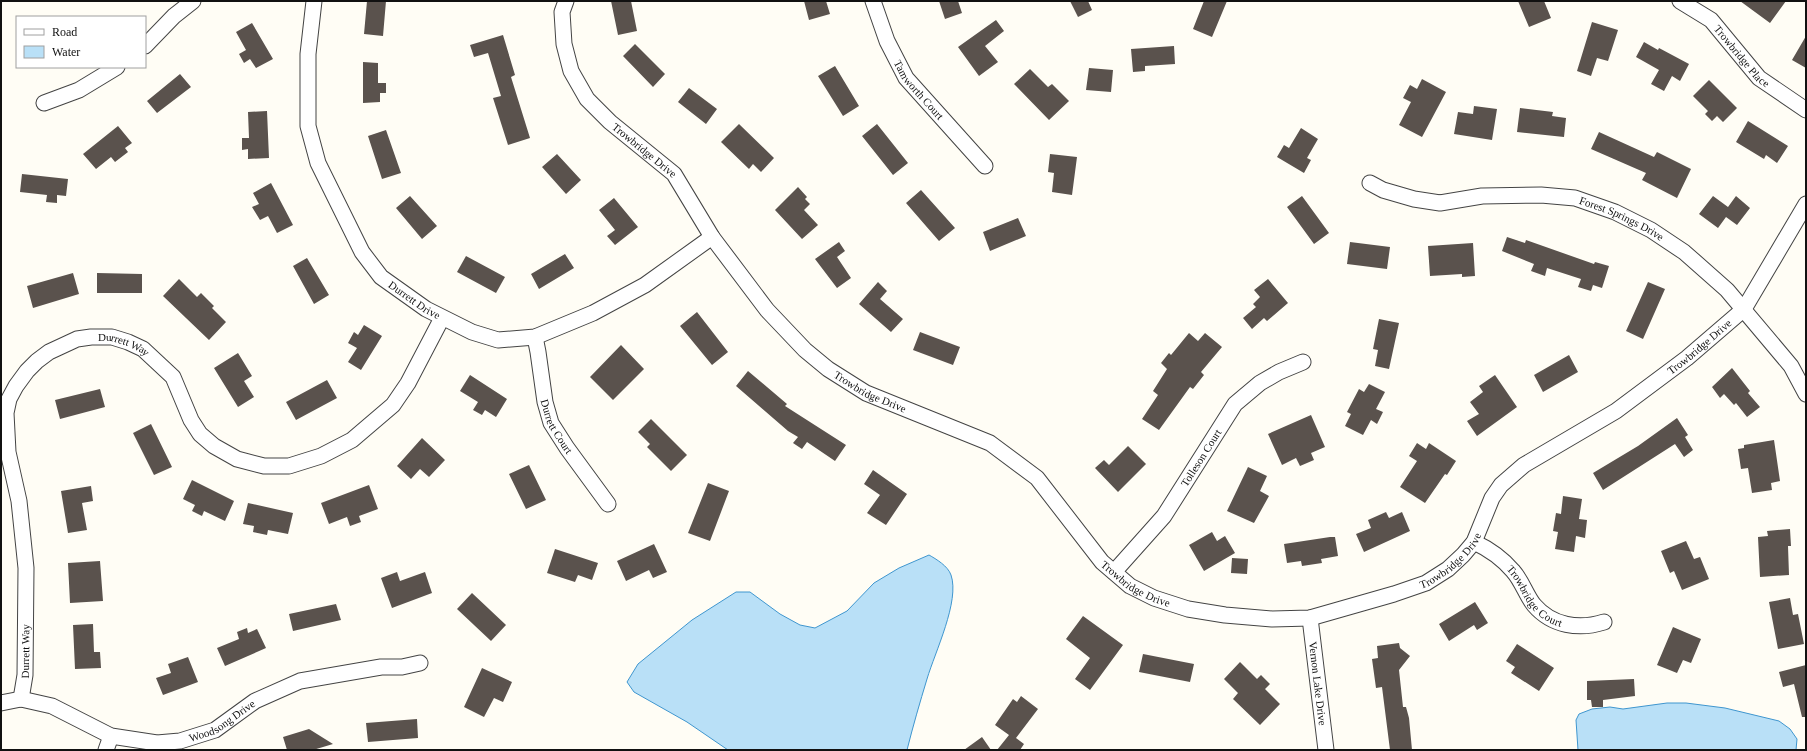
<svg xmlns="http://www.w3.org/2000/svg" width="1807" height="751" font-family="'Times New Roman',serif">
<style>
.water{fill:#b9e0f7;stroke:#3f96cf}
.building{fill:#5a524d}
.lines{fill:none;stroke-linecap:round;stroke-linejoin:round}
.minor-casing{stroke:#444;stroke-width:17}
.minor{stroke:#fff;stroke-width:15}
.labels{text-anchor:middle;stroke-width:4;stroke-linejoin:round;paint-order:stroke}
.street-label{font-size:11px;fill:#111;stroke:#fff}
</style>
<rect width="100%" height="100%" fill="#fffdf5"/>
<path class="water" d="M929,555C936,559 948,566 951,575C960,601 935,652 927,679C920,702 913,726 907,750H728L687,722L634,692L627,682L638,664L692,620L736,592H750L780,614L800,625L815,628L847,611L874,583L899,568Z
M1667,703H1686L1725,708L1779,721L1790,729L1797,739L1796,750H1578L1576,720L1579,714L1592,709L1610,707L1623,709Z"/>
<path class="building" d="M367,1H386L383,36L364,34Z
M611,1H631L637,31L618,35Z
M804,1H826L830,14L809,20Z
M939,1H958L962,13L945,19Z
M1070,1H1088L1092,10L1078,17Z
M1204,1H1227L1212,37L1193,29Z
M1518,1H1544L1551,18L1529,27Z
M1740,1H1786L1770,23Z
M996,20L1004,31L985,46L998,62L979,76L958,47Z
M1592,22L1618,30L1608,61L1597,58L1591,76L1577,71Z
M252,23L273,59L256,68L250,59L244,63L239,54L246,50L236,32Z
M503,35L515,75L511,77L530,138L508,145L493,98L501,96L488,53L474,57L470,45Z
M1806,36V68L1792,60Z
M1644,42L1658,50L1659,48L1689,64L1680,81L1672,76L1664,91L1651,84L1659,70L1636,57Z
M635,44L665,74L653,87L623,56Z
M1174,46L1175,64L1145,66V71L1133,72L1131,49Z
M363,62L378,63V83H386V93H380V102L363,103Z
M835,66L859,106L843,116L818,76Z
M1089,68L1113,70L1111,92L1086,90Z
M1030,69L1048,87L1052,84L1069,101L1049,120L1014,84Z
M180,74L191,87L157,113L147,101Z
M1422,79L1446,92L1422,137L1399,125L1411,102L1403,98L1410,85L1417,89Z
M1709,80L1737,108L1723,122L1717,116L1712,121L1705,114L1708,111L1693,96Z
M689,88L717,109L706,124L678,102Z
M1474,106L1497,109L1492,140L1454,134L1458,112L1473,114Z
M1520,108L1553,112L1552,116L1566,118L1564,137L1517,132Z
M267,111L269,158L248,159V149L242,150V138H249L248,112Z
M1748,121L1788,146L1777,163L1766,155L1764,159L1736,142Z
M739,124L774,158L761,172L753,164L749,169L721,142Z
M877,124L908,163L893,175L862,136Z
M118,126L132,143L125,148L128,152L115,162L111,157L96,169L83,154Z
M1301,128L1318,139L1307,158L1311,160L1304,173L1277,157L1284,145L1289,148Z
M386,130L401,173L382,179L368,136Z
M1599,132L1654,157L1657,152L1691,169L1677,198L1642,180L1646,173L1591,149Z
M557,154L581,180L566,194L542,167Z
M1050,154L1077,157L1072,195L1052,192L1054,173L1048,172Z
M22,174L68,179L66,196L57,195V203L46,202L47,195L20,192Z
M271,183L293,225L277,233L268,216L260,220L252,207L259,204L253,193Z
M798,187L807,197L805,199L810,204L804,210L818,225L802,239L775,210Z
M921,190L955,228L939,241L906,203Z
M410,196L437,226L422,239L396,208Z
M1302,196L1329,233L1314,244L1287,207Z
M1713,196L1728,207L1736,196L1750,208L1737,225L1726,217L1718,228L1699,214Z
M614,198L638,227L615,245L607,236L615,230L599,210Z
M1018,218L1026,236L990,251L983,232Z
M1507,237L1525,243L1526,240L1594,264L1595,262L1609,266L1602,288L1593,285L1591,291L1578,287L1581,279L1547,268L1545,276L1531,271L1534,264L1502,251Z
M839,242L845,251L837,257L851,278L837,288L815,259Z
M1350,242L1390,247L1387,269L1347,264Z
M1473,243L1475,276L1462,277V274L1430,276L1428,246Z
M565,254L574,268L539,289L531,274Z
M466,256L505,277L496,293L457,272Z
M307,258L329,295L314,304L293,266Z
M73,273L79,294L33,308L27,286Z
M97,273L142,274V293H97Z
M179,279L197,297L201,293L214,306L212,308L226,322L209,340L163,296Z
M1268,279L1288,303L1267,321L1264,318L1252,329L1243,318L1256,307L1253,304L1260,297L1254,290Z
M878,282L887,291L880,299L903,319L891,332L859,304Z
M1648,282L1665,289L1643,339L1626,331Z
M697,312L728,352L712,365L680,326Z
M1379,319L1399,323L1389,369L1375,366L1378,350L1373,349Z
M364,325L382,336L361,370L348,362L357,348L348,343L354,332L358,335Z
M920,332L960,347L953,365L913,350Z
M1189,333L1198,341L1205,333L1222,347L1201,372L1204,375L1193,389L1190,387L1159,430L1142,419L1158,395L1153,391L1167,369L1161,363L1169,353L1171,355Z
M621,345L644,369L613,400L590,377Z
M238,353L252,376L244,381L254,397L238,407L214,368Z
M1569,355L1578,372L1543,392L1534,375Z
M1732,368L1750,391L1748,393L1760,407L1747,417L1736,403L1734,405L1724,394L1720,398L1712,387Z
M748,371L787,404L785,406L846,445L835,461L807,442L802,449L793,443L798,437L788,431L736,386Z
M470,375L507,399L496,417L485,410L482,415L473,410L478,402L460,391Z
M1495,375L1517,407L1477,436L1467,421L1479,414L1470,402L1483,392L1479,386Z
M327,380L337,398L296,420L286,402Z
M1369,384L1385,392L1376,409L1383,412L1377,424L1371,420L1363,435L1345,426L1351,414L1347,412L1359,389L1364,392Z
M100,389L105,407L60,419L55,400Z
M1311,415L1325,447L1311,453L1314,460L1300,466L1296,458L1282,465L1268,434Z
M1677,418L1688,435L1685,437L1693,450L1684,457L1675,444L1603,490L1593,473L1638,446Z
M651,419L687,455L671,471L647,447L650,444L638,432Z
M151,424L172,467L154,475L133,433Z
M422,438L445,460L429,477L420,469L411,479L397,466Z
M1774,440L1780,481L1771,483L1772,490L1752,493L1748,468L1741,469L1738,449L1744,448V445Z
M1417,443L1426,449L1429,443L1456,461L1447,475L1445,474L1425,503L1400,487L1417,461L1409,456Z
M1128,446L1146,464L1118,492L1095,468L1104,460L1109,465Z
M529,465L546,500L526,509L509,474Z
M1248,467L1267,476L1260,491L1269,496L1254,523L1227,511Z
M873,470L907,494L886,525L867,513L880,495L864,484Z
M192,480L234,501L225,521L204,511L202,516L192,511L195,505L183,499Z
M708,483L729,491L710,541L688,533Z
M369,485L378,509L359,516L361,522L350,526L347,517L329,524L321,503Z
M91,486L93,501L82,503L87,530L68,533L61,491Z
M1563,496L1582,499L1579,519L1587,520L1585,538L1576,536L1574,552L1555,549L1558,532L1553,531L1556,513L1561,514Z
M248,503L293,513L288,534L268,530L267,535L253,532L254,526L243,524Z
M1386,512L1389,518L1402,512L1410,531L1364,552L1356,534L1371,528L1368,520Z
M1790,529L1791,546H1788L1789,575L1760,577L1758,537L1768,536L1767,531Z
M1212,532L1217,541L1225,536L1235,553L1204,571L1189,545Z
M1330,537H1335L1338,556L1321,559L1322,563L1302,566L1301,561L1287,563L1284,544Z
M1686,541L1694,559L1700,557L1709,579L1682,590L1674,571L1670,573L1661,551Z
M654,544L667,572L653,578L649,570L626,581L617,561Z
M555,549L598,563L592,580L578,575L575,582L547,573Z
M1232,558L1248,559L1247,574L1231,573Z
M100,561L103,601L70,603L68,563Z
M397,572L400,581L425,572L432,593L392,608L381,578Z
M472,593L506,625L491,641L457,609Z
M1790,598L1793,615L1798,614L1804,644L1778,649L1769,602Z
M1475,602L1488,623L1477,630L1474,625L1449,641L1439,624Z
M336,604L341,620L293,631L289,614Z
M1083,616L1123,645L1090,690L1075,679L1090,658L1066,639Z
M93,624L94,652H100L101,668L75,669L73,625Z
M1673,627L1701,639L1691,663L1683,660L1677,673L1657,665Z
M247,628L248,633L257,629L266,648L225,666L217,648L239,639L237,632Z
M1399,643L1400,648L1410,656L1399,670L1403,707H1406L1409,718L1412,750H1390L1382,687L1376,688L1372,659L1378,658L1377,646Z
M1517,644L1554,668L1539,691L1511,673L1515,667L1506,661Z
M1143,654L1194,664L1190,682L1139,672Z
M188,657L198,682L163,695L156,678L171,673L168,664Z
M1240,662L1257,679L1261,675L1270,684L1265,689L1280,704L1260,725L1233,699L1238,693L1224,679Z
M1806,665V717H1802L1794,684L1783,687L1779,672Z
M482,668L512,682L503,702L494,698L484,717L464,707Z
M1634,679L1635,696L1603,700V707H1592L1591,700H1587V681Z
M1021,696L1038,709L1016,738L1024,744L1020,750H997L1009,735L995,725L1013,699L1017,702Z
M417,719L418,738L368,742L366,723Z
M309,729L333,744L313,750H287L283,737Z
M982,737L991,750H964Z"/>
<g class="lines">
<g class="minor-casing">
<g id="minor">
<path id="s1" d="M314,1L308,54V126L318,163L362,252L381,277L426,309L472,332L498,340L535,337L593,313L645,285L712,237"/>
<path id="s2" d="M566,1L562,12L564,44L571,71L587,99L610,122L674,174L712,237L767,310L805,350L828,369L866,393L990,443L1037,478L1102,562L1130,586L1154,598L1188,609L1225,615L1272,619L1310,618L1394,594L1426,583L1448,569L1463,555L1474,542L1492,498L1501,485L1524,465L1616,411L1687,358L1744,309L1806,204"/>
<path id="s3" d="M873,1L887,41L906,78L985,166"/>
<path id="s4" d="M1680,1L1711,20L1759,78L1806,110"/>
<path d="M145,46L174,16L193,1"/>
<path d="M44,103L79,90L117,67"/>
<path id="s5" d="M1370,183L1383,190L1414,199L1440,203L1482,196L1541,195L1575,198L1615,212L1651,230L1684,252L1727,290L1791,366L1806,394"/>
<path id="s6" d="M535,337L538,352L545,402L551,423L567,448L608,504"/>
<path id="s7" d="M1474,542C1489,549 1502,558 1513,571C1522,581 1526,595 1534,605C1552,626 1579,630 1604,622"/>
<path id="s8" d="M1114,572L1164,516L1235,404L1260,383L1279,372L1303,362"/>
<path id="s9" d="M1310,618L1326,750"/>
<path id="s10" d="M21,699L25,675L26,568L19,501L8,452L6,413L9,399L16,386L27,371L37,361L49,352L77,339L91,337H112L128,342L143,349L173,377L191,420L200,434L214,446L237,459L264,466H289L321,456L352,440L393,405L408,383L442,318"/>
<path id="s11" d="M1,703L21,699L52,706L111,736L157,743L180,741L215,730L255,701L300,681L381,667H402L420,663"/>
<path d="M106,750L111,736"/>
</g>
</g>
<use href="#minor" class="minor"/>
</g>
<g class="labels">
<g class="street-label">
<text dy="4" stroke="none"><textPath href="#s4" startOffset="84">Trowbridge Place</textPath></text>
<text dy="4" stroke="none"><textPath href="#s3" startOffset="101">Tamworth Court</textPath></text>
<text dy="4" stroke="none"><textPath href="#s2" startOffset="181">Trowbridge Drive</textPath></text>
<text dy="4" stroke="none"><textPath href="#s5" startOffset="260">Forest Springs Drive</textPath></text>
<text dy="4" stroke="none"><textPath href="#s1" startOffset="335">Durrett Drive</textPath></text>
<text dy="4" stroke="none"><textPath href="#s10" startOffset="444">Durrett Way</textPath></text>
<text dy="4" stroke="none"><textPath href="#s2" startOffset="1525">Trowbridge Drive</textPath></text>
<text dy="4" stroke="none"><textPath href="#s2" startOffset="517">Trowbridge Drive</textPath></text>
<text dy="4" stroke="none"><textPath href="#s6" startOffset="93">Durrett Court</textPath></text>
<text dy="4" stroke="none"><textPath href="#s8" startOffset="144">Tolleson Court</textPath></text>
<text dy="4" stroke="none"><textPath href="#s2" startOffset="1189">Trowbridge Drive</textPath></text>
<text dy="4" stroke="none"><textPath href="#s2" startOffset="853">Trowbridge Drive</textPath></text>
<text dy="4" stroke="none"><textPath href="#s7" startOffset="83">Trowbridge Court</textPath></text>
<text dy="4" stroke="none"><textPath href="#s10" startOffset="48">Durrett Way</textPath></text>
<text dy="4" stroke="none"><textPath href="#s9" startOffset="66">Vernon Lake Drive</textPath></text>
<text dy="4" stroke="none"><textPath href="#s11" startOffset="235">Woodsong Drive</textPath></text>
</g>
</g>
<rect width="1807" height="751" fill="none" stroke="#111111" stroke-width="4"/>
<rect x="16" y="16" width="130" height="52" fill="#ffffff" stroke="#a0a0a0"/>
<rect x="24" y="29" width="20" height="6" fill="#ffffff" stroke="#a0a0a0"/>
<text x="52" y="36" font-size="12" fill="#111111">Road</text>
<rect x="24" y="46" width="20" height="12" fill="#b9e0f7" stroke="#a0a0a0"/>
<text x="52" y="56" font-size="12" fill="#111111">Water</text>
</svg>
